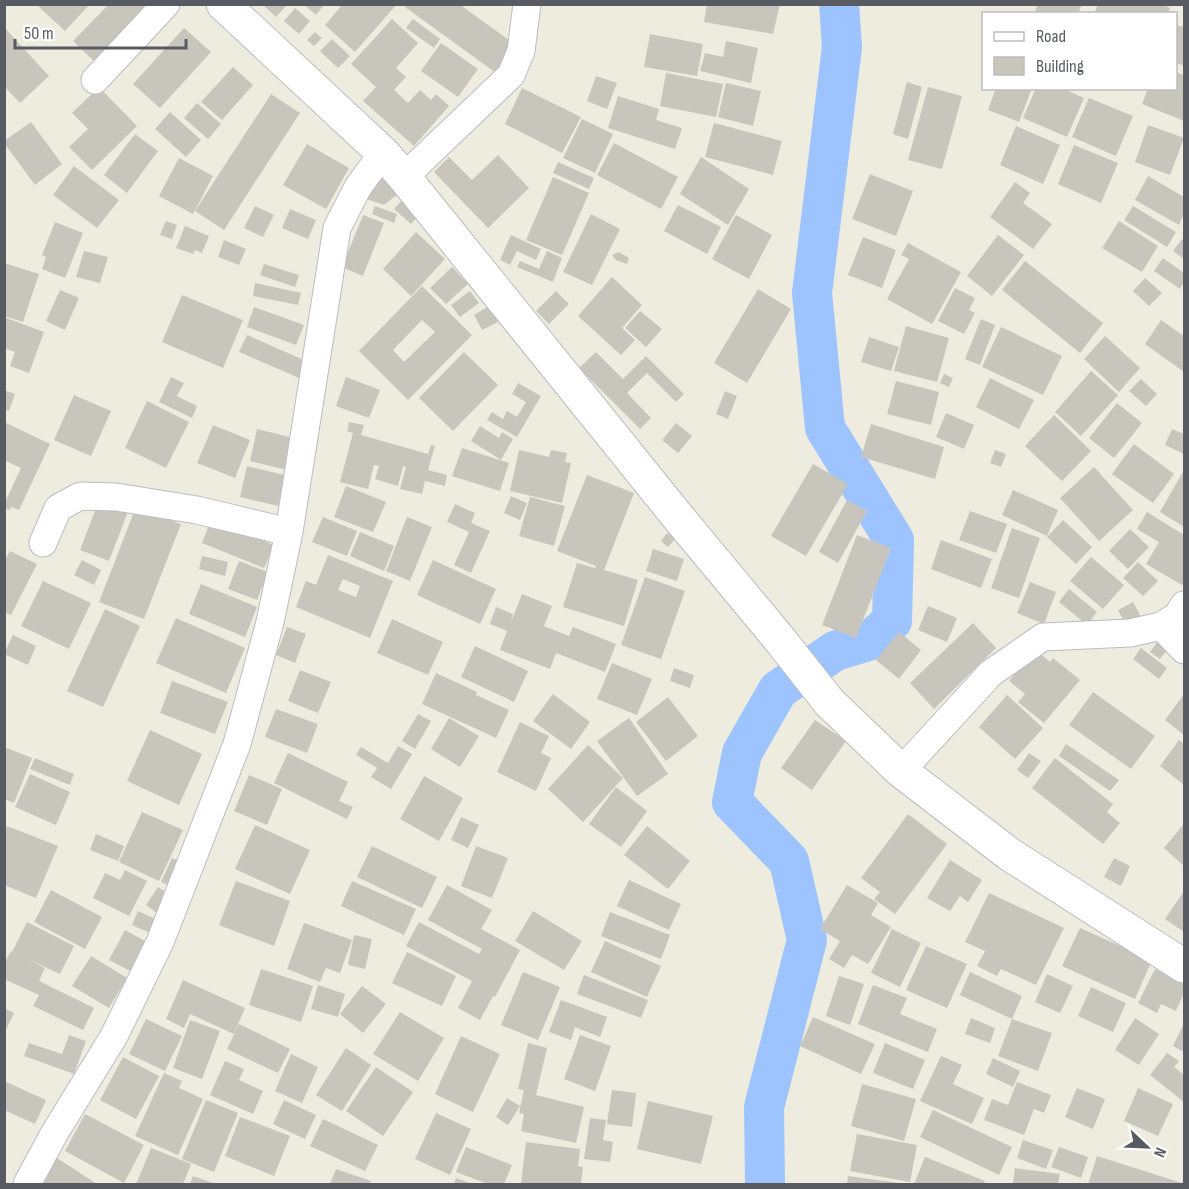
<svg xmlns="http://www.w3.org/2000/svg" width="1189" height="1189" font-family="'Sofia Sans Condensed',sans-serif">
<style>
.lines{fill:none;stroke-linecap:round;stroke-linejoin:round}
.river{stroke:#9dc4ff;stroke-width:40}
.building{fill:#c8c6bc;fill-rule:evenodd}
.minor-casing{stroke:#babcc2;stroke-width:29}
.tertiary-casing{stroke:#babcc2;stroke-width:35}
.minor{stroke:#fff;stroke-width:27}
.tertiary{stroke:#fff;stroke-width:33}
</style>
<rect width="100%" height="100%" fill="#edecdf"/>
<g class="lines">
<path class="river" d="M765,1184L764,1107L807,940L789,861L732,802L742,753L778,690L835,651L871,640L892,621L894,540L825,428L812,293L842,47L839,4"/>
</g>
<path class="building" d="M39,4H90L65,31L38,6Z
M109,4H154L97,64L73,41Z
M262,4H288L276,17Z
M303,4H325L316,15Z
M343,4H397L355,52L325,25Z
M407,4H459L516,45L496,73L405,7Z
M707,4H780L773,34L704,22Z
M1038,4H1082L1078,14H1034Z
M1098,4H1162L1170,8L1167,14H1094Z
M295,8L310,21L299,34L284,21Z
M392,19L418,43L396,68L406,77L394,90L408,103L420,90L431,100L436,94L449,106L414,146L363,101L376,87L351,64Z
M413,19L440,39L434,48L406,28Z
M1176,25L1184,27V66L1176,63Z
M4,27L49,76L20,103L4,86Z
M184,28L211,52L160,108L133,84Z
M315,32L322,38L314,46L307,40Z
M650,34L703,44L697,76L644,67Z
M332,39L350,56L338,68L320,51Z
M726,41L758,48L751,83L700,71L705,53L723,57Z
M441,43L478,69L458,97L421,71Z
M233,67L253,85L222,120L201,102Z
M1176,72L1184,75V121L1142,104L1148,88H1176Z
M666,73L723,84L716,117L660,106Z
M596,76L617,83L607,109L587,101Z
M907,82L922,87L908,139L893,134Z
M726,83L761,91L753,126L718,117Z
M99,87L137,126L92,170L69,147L88,129L72,113Z
M928,87L962,96L942,169L908,160Z
M522,88L581,117L562,153L505,124Z
M996,88H1032L1019,122L988,110Z
M1036,88H1062L1084,98L1067,137L1023,118Z
M271,94L300,113L224,230L195,211Z
M618,96L659,109L656,120L682,128L675,149L608,128Z
M1089,98L1133,116L1116,156L1072,137Z
M197,103L221,124L208,139L184,118Z
M170,112L201,140L186,157L155,129Z
M582,119L613,134L595,173L563,158Z
M31,122L62,164L35,185L4,143V141Z
M714,123L782,141L773,175L705,157Z
M1148,125L1184,138L1170,175L1135,162Z
M1016,126L1060,145L1043,184L1000,165Z
M135,134L158,151L127,193L104,175Z
M614,143L678,177L661,209L597,175Z
M307,144L349,168L326,209L283,185Z
M1074,145L1118,163L1101,203L1058,184Z
M498,155L529,188L488,228L434,172L449,157L472,180Z
M701,157L749,189L728,225L680,194Z
M179,158L213,176L193,214L159,196Z
M558,162L594,178L589,189L553,173Z
M74,166L119,200L97,228L53,195Z
M381,172L399,193L384,205L357,196Z
M870,174L913,191L896,236L852,219Z
M1148,176L1184,197V214L1179,225L1135,200Z
M553,177L589,193L562,255L526,240Z
M1015,182L1030,193L1023,203L1052,224L1033,249L990,217Z
M403,199L420,214L411,224L394,209Z
M678,205L721,227L707,254L664,231Z
M255,206L274,215L263,237L244,228Z
M375,206L397,214L394,223L372,214Z
M1133,206L1176,232L1167,247L1124,220Z
M290,209L316,220L308,239L282,228Z
M591,214L620,229L592,285L563,272Z
M363,215L384,223L363,276L342,267Z
M736,215L772,235L749,279L712,259Z
M166,221L177,225L172,239L160,235Z
M1119,221L1158,246L1142,272L1102,248Z
M55,222L83,233L65,278L42,269L46,257L42,255Z
M185,226L209,236L202,253L195,250L193,254L176,248Z
M416,232L445,259L411,296L383,269Z
M511,235L541,249L536,260L517,251L510,265L500,260Z
M998,235L1024,255L992,296L967,276Z
M863,237L896,250L882,288L848,275Z
M1182,239L1184,241V259L1173,251Z
M224,240L246,249L239,265L218,257Z
M908,243L961,272L932,324L887,299L909,259L901,255Z
M84,251L108,257L100,283L76,277Z
M547,251L562,258L553,282L517,267L520,261L539,269Z
M619,252L629,258L627,264L616,260L612,255Z
M1163,258L1184,273V282L1180,289L1154,271Z
M1025,261L1103,323L1080,353L1002,290Z
M4,263L39,274L23,322L4,316Z
M264,264L299,275L295,287L260,275Z
M452,267L468,284L446,304L430,288Z
M612,277L642,305L622,328L635,340L621,355L578,316Z
M1145,278L1162,293L1149,306L1133,291Z
M255,283L301,293L298,305L253,296Z
M422,286L472,335L408,400L359,351ZM422,320L435,332L404,362L393,350Z
M955,288L975,298L969,310L975,313L964,334L938,321Z
M758,289L791,309L747,383L714,363Z
M60,290L79,298L65,330L46,321Z
M470,291L479,303L460,317L451,305Z
M556,291L569,304L549,324L536,311Z
M182,295L243,320L223,368L162,342Z
M489,306L498,322L482,330L474,315Z
M254,307L304,325L296,345L247,327Z
M640,311L662,329L646,347L625,328Z
M4,317L44,332L29,373L10,366L15,352L4,348Z
M981,319L995,325L980,365L965,359Z
M1161,320L1184,336V372L1145,344Z
M906,326L949,338L937,382L894,371Z
M1001,327L1062,356L1043,395L982,367Z
M247,335L306,361L299,378L239,352Z
M1105,336L1140,368L1119,392L1084,359Z
M869,337L899,347L891,371L861,362Z
M464,352L498,385L453,431L419,398Z
M596,352L623,379L646,356L684,394L676,402L647,373L627,393L651,418L640,429L579,368Z
M1091,371L1118,395L1081,436L1055,412Z
M944,374L953,378L949,387L940,383Z
M171,377L184,383L177,396L197,406L192,418L159,402Z
M346,377L380,390L369,418L336,406Z
M990,378L1034,400L1019,429L976,407Z
M1141,379L1157,394L1146,406L1129,391Z
M896,381L939,392L931,425L887,414Z
M518,383L541,396L517,437L487,420L492,412L503,419L507,411L517,417L526,402L512,394Z
M4,390L15,394L9,411L4,409Z
M725,391L737,396L728,419L716,414Z
M74,395L111,411L91,456L54,440Z
M147,401L189,422L166,468L125,448Z
M1117,403L1142,423L1114,458L1089,438Z
M946,413L974,425L964,449L936,437Z
M1054,415L1091,451L1062,481L1025,446Z
M4,422L50,444L19,510L11,507L10,510L4,508V499L6,500L21,468L4,460Z
M349,422L364,425L361,435L428,454L431,445L435,446L428,470L447,475L445,486L425,481L422,494L400,489L406,467L403,466L398,486L375,479L379,466L374,465L368,489L340,482L353,433L347,431Z
M676,423L692,436L678,453L662,440Z
M871,424L944,447L935,479L861,457Z
M213,425L250,440L235,478L197,463Z
M480,426L499,438L502,432L513,439L501,460L471,441Z
M257,429L294,438L287,470L250,461Z
M1172,429L1184,434V454L1165,445Z
M1134,444L1174,474L1153,503L1112,474Z
M462,448L509,463L500,491L452,476Z
M519,450L549,457L551,450L567,453L565,462L571,463L562,503L510,491Z
M995,450L1006,454L1001,467L990,463Z
M813,464L848,484L806,556L771,536Z
M247,466L285,475L278,506L240,497Z
M1094,467L1133,510L1099,541L1060,498Z
M1184,470V527L1160,512Z
M587,475L634,493L604,570L638,580L624,626L563,607L577,563L595,568L596,566L557,551Z
M346,486L386,502L373,532L334,517Z
M1013,490L1058,510L1047,536L1002,515Z
M511,496L527,503L520,520L504,513Z
M530,497L565,506L554,546L519,536Z
M100,498L129,509L109,561L80,550Z
M847,500L867,511L838,563L819,552Z
M455,504L475,513L471,523L490,531L471,573L454,565L469,532L447,522Z
M136,507L181,524L144,619L99,602Z
M970,511L1007,524L996,553L959,540Z
M1147,512L1184,535V582L1182,585L1146,564L1159,542L1137,529Z
M323,517L357,531L347,556L312,542Z
M407,517L432,527L410,581L386,571Z
M211,520L274,545L264,568L202,543Z
M1063,520L1092,547L1076,564L1047,537Z
M1012,528L1040,538L1019,598L991,588Z
M1130,529L1149,547L1128,569L1109,551Z
M360,532L394,546L384,571L350,556Z
M667,533L675,539L668,547L661,541Z
M857,535L891,548L856,638L822,625Z
M941,540L992,559L981,588L931,569Z
M653,549L684,559L677,581L646,571Z
M10,551L37,564L11,615L4,612V562Z
M328,555L393,581L370,638L296,607L306,581L316,585ZM343,579L360,586L356,597L338,590Z
M202,556L228,562L225,576L199,569Z
M1091,557L1124,585L1103,609L1070,581Z
M82,560L101,570L94,585L74,575Z
M433,560L496,589L480,624L417,595Z
M239,561L268,572L257,600L228,589Z
M1138,562L1158,581L1143,596L1123,578Z
M645,577L685,591L661,659L621,645Z
M43,581L91,603L69,649L21,626Z
M1030,582L1056,592L1044,624L1017,613Z
M201,584L257,607L245,637L189,614Z
M1069,589L1097,612L1087,625L1059,602Z
M522,594L552,606L544,626L569,636L573,627L616,644L605,672L556,653L550,669L500,650L507,631L490,624L496,607L513,614L511,622Z
M1133,602L1141,617L1126,625L1118,610Z
M928,606L957,618L947,642L918,630Z
M105,609L140,626L103,707L67,691Z
M176,618L245,648L226,693L156,663Z
M392,619L443,642L428,675L377,653Z
M973,623L996,648L934,709L910,683Z
M287,627L306,634L295,663L276,655Z
M899,632L921,650L899,679L876,660Z
M13,635L36,646L28,665L4,654Z
M1158,641L1168,649L1160,659L1150,652Z
M475,646L528,671L514,702L461,677Z
M1141,648L1167,668L1159,679L1133,659Z
M1035,649L1050,662L1053,658L1080,680L1044,723L1018,702L1025,694L1009,681Z
M612,663L652,679L637,715L597,699Z
M674,668L694,675L690,688L670,681Z
M300,670L331,682L318,713L288,701Z
M436,673L477,692L476,695L509,710L496,738L422,704Z
M172,681L228,702L215,734L160,713Z
M1093,692L1155,736L1131,769L1069,725Z
M553,694L590,722L571,749L533,721Z
M1184,694V735L1165,720Z
M1007,695L1043,728L1015,759L979,727Z
M668,697L698,736L666,761L636,722Z
M276,709L318,724L307,753L265,737Z
M418,714L431,721L415,749L402,741Z
M449,718L479,736L460,767L431,749Z
M629,718L668,774L637,796L597,741Z
M815,720L846,741L812,790L781,768Z
M520,722L549,736L541,753L551,758L536,791L497,772Z
M150,730L202,754L179,805L127,781Z
M1179,740L1184,744V785L1160,766Z
M1066,744L1119,780L1110,791L1059,756Z
M588,745L623,778L583,822L548,789Z
M398,746L412,754L391,789L371,777L377,768L356,755L361,747L388,763Z
M4,747L32,758L14,803L4,799Z
M288,753L348,782L339,801L353,807L347,819L274,783Z
M1029,753L1041,761L1028,778L1017,770Z
M35,758L74,774L70,785L30,769Z
M1055,758L1113,804L1107,812L1120,823L1103,844L1032,788Z
M30,774L70,792L56,825L15,807Z
M249,775L282,789L267,825L234,811Z
M424,776L463,798L439,841L400,819Z
M616,787L647,811L621,847L589,824Z
M142,812L183,830L159,881L119,862Z
M908,814L947,844L895,914L874,899L880,892L861,878Z
M461,817L479,825L468,848L451,840Z
M255,825L310,850L290,894L235,869Z
M1183,825L1184,826V866L1164,848Z
M7,826L58,846L36,898L4,885V833Z
M647,826L690,861L668,889L624,855Z
M96,834L124,846L118,861L90,850Z
M372,846L437,877L422,908L357,877Z
M476,846L508,858L492,898L461,886Z
M172,858L187,865L176,888L161,882Z
M1114,858L1130,866L1121,886L1104,877Z
M950,860L982,880L968,902L960,896L950,911L927,898Z
M125,870L147,881L129,916L93,898L105,873L120,880Z
M629,880L681,904L669,930L617,906Z
M236,881L290,901L274,946L219,925Z
M352,881L416,909L404,935L341,906Z
M447,885L492,910L481,929L520,950L495,997L493,996L480,1020L458,1008L472,981L406,946L419,922L479,954L482,949L428,920Z
M847,885L878,903L871,915L891,927L868,964L852,955L844,968L829,959L840,941L820,929Z
M158,887L173,897L161,916L146,905Z
M51,890L102,917L85,949L34,922Z
M1184,891V932L1165,919Z
M989,893L1064,928L1036,985L1001,969L997,976L977,966L985,951L965,942Z
M138,911L165,923L159,937L132,925Z
M533,911L582,941L564,970L515,941Z
M610,912L670,935L661,959L601,936Z
M27,922L74,946L60,974L28,959L45,968L39,981L94,1008L83,1030L33,1006L39,995L4,979V964L11,951L12,952Z
M304,923L352,940L340,973L326,968L320,982L287,969Z
M1080,928L1152,960L1135,999L1062,966Z
M892,929L921,943L900,987L871,973Z
M125,930L152,945L136,974L109,960Z
M354,935L372,939L365,969L348,965Z
M605,941L661,966L647,997L591,972Z
M926,946L967,964L947,1008L906,990Z
M407,952L456,976L442,1006L392,983Z
M91,956L127,978L109,1008L72,986Z
M261,969L313,986L301,1022L249,1005Z
M1155,969L1184,984V993L1176,1011L1161,1004L1157,1013L1138,1003Z
M523,972L560,987L538,1040L501,1025Z
M970,972L1022,996L1012,1019L1052,1033L1038,1071L998,1056L1012,1019L960,995Z
M1047,974L1073,986L1060,1013L1035,1002Z
M584,975L648,1000L641,1018L577,994Z
M839,976L864,984L850,1025L826,1016Z
M183,980L245,1008L234,1034L190,1014L184,1028L166,1019Z
M318,985L345,994L338,1017L311,1009Z
M873,985L907,998L900,1014L937,1029L928,1052L858,1024Z
M362,986L386,1004L363,1033L340,1014Z
M1091,987L1126,1003L1113,1032L1078,1016Z
M561,1000L607,1017L600,1037L575,1027L571,1040L549,1032Z
M4,1008L14,1013L4,1034Z
M400,1012L444,1038L418,1081L373,1054Z
M813,1017L875,1044L861,1074L800,1046Z
M971,1018L995,1028L990,1043L965,1034Z
M1135,1018L1159,1034L1139,1065L1115,1050Z
M146,1019L182,1036L165,1071L129,1054Z
M190,1020L220,1031L202,1079L173,1068Z
M1184,1023V1052L1173,1046Z
M239,1024L290,1049L278,1073L227,1049Z
M69,1035L86,1041L74,1074L24,1056L29,1043L62,1054Z
M580,1035L611,1046L595,1091L564,1079Z
M461,1036L500,1054L473,1112L435,1094Z
M528,1043L547,1048L536,1095L584,1107L576,1143L521,1131L524,1114L519,1113L524,1090L518,1089Z
M885,1043L925,1060L913,1089L873,1073Z
M346,1048L371,1065L342,1111L316,1095Z
M1167,1053L1179,1061L1174,1067L1184,1075V1102L1150,1075Z
M291,1054L318,1067L302,1103L275,1091Z
M941,1056L962,1065L953,1084L984,1098L972,1124L920,1101Z
M123,1057L159,1076L136,1119L100,1100Z
M993,1058L1020,1071L1013,1087L986,1074Z
M225,1061L244,1069L239,1080L263,1091L253,1114L210,1095Z
M376,1067L413,1092L383,1136L346,1111Z
M164,1073L182,1081L179,1088L203,1099L178,1155L135,1136Z
M4,1081L46,1100L35,1124L4,1110Z
M1017,1082L1051,1095L1044,1113L1034,1109L1024,1135L984,1120L992,1099L1008,1105Z
M862,1084L916,1099L904,1141L851,1126Z
M1077,1088L1105,1099L1093,1129L1065,1117Z
M1138,1088L1173,1104L1158,1136L1124,1121Z
M612,1090L636,1093L632,1127L607,1124Z
M507,1098L520,1106L508,1125L496,1117Z
M206,1100L238,1113L214,1172L182,1159Z
M284,1100L316,1115L305,1139L273,1124Z
M648,1101L713,1116L701,1164L637,1149Z
M933,1110L1012,1147L999,1175L920,1137Z
M436,1113L471,1129L450,1175L415,1159Z
M85,1114L144,1145L124,1183L65,1151Z
M240,1117L290,1136L274,1176L225,1156Z
M590,1118L606,1120L603,1140L613,1142L610,1162L584,1159Z
M323,1119L378,1145L365,1171L310,1146Z
M857,1134L917,1145L910,1182L850,1171Z
M1023,1140L1053,1150L1046,1169L1017,1158Z
M526,1142L580,1149L578,1166L583,1167L581,1184L521,1183Z
M466,1147L512,1165L504,1184H484L485,1183L456,1172Z
M1059,1147L1088,1157L1081,1178L1051,1167Z
M151,1148L191,1164L183,1184H136Z
M1097,1156L1182,1183L1184,1176V1184H1088Z
M925,1157L985,1181L984,1184H914Z
M57,1158L97,1184H40Z
M1015,1168L1060,1174L1058,1184H1013Z
M336,1169L371,1181L369,1184H330Z
M193,1176L216,1184H190Z
M848,1176L899,1183V1184H847Z
M456,1178L473,1184H454Z"/>
<g class="lines">
<g class="minor-casing">
<path id="minor" d="M95,80L166,4
M404,177L511,75L521,51L527,4
M43,543L58,508L80,496L116,497L197,510L289,532
M1161,626L1184,650
M901,771L991,673L1043,637L1130,633L1161,626L1177,616L1184,605
M27,1184L54,1134L114,1036L160,942L237,744L270,622L289,532L337,228L358,187L383,153"/>
</g>
<g class="tertiary-casing">
<path id="tertiary" d="M223,4L383,153L404,177L678,517L781,641L829,702L901,771L1009,854L1184,966"/>
</g>
<use href="#minor" class="minor"/>
<use href="#tertiary" class="tertiary"/>
</g>
<rect width="1189" height="1189" fill="none" stroke="#585b62" stroke-width="12"/>
<rect x="982" y="12" width="195" height="78" fill="#ffffff" stroke="#bcbdc0" stroke-width="1.5"/>
<rect x="994" y="32" width="30" height="9" fill="#ffffff" stroke="#bcbdc0" stroke-width="1.5"/>
<text x="1036" y="42" font-size="18" fill="#585b62">Road</text>
<rect x="994" y="57" width="30" height="18" fill="#c8c6bc" stroke="#bcbdc0" stroke-width="1.5"/>
<text x="1036" y="72" font-size="18" fill="#585b62">Building</text>
<g transform="translate(1147 1147) rotate(113)" stroke="#ffffff" stroke-width="4.5" paint-order="stroke">
<path d="M0-4.5L10 22L0 15L-10 22Z" fill="#585b62"/>
<text y="-9" font-size="16" font-weight="bold" text-anchor="middle" fill="#585b62">N</text>
</g>
<path d="M15 39v9h171v-9" fill="none" stroke="#585b62" stroke-width="3"/>
<text x="24" y="39" font-size="18" fill="#585b62" stroke="#ffffff" stroke-width="4.5" paint-order="stroke">50 m</text>
</svg>
